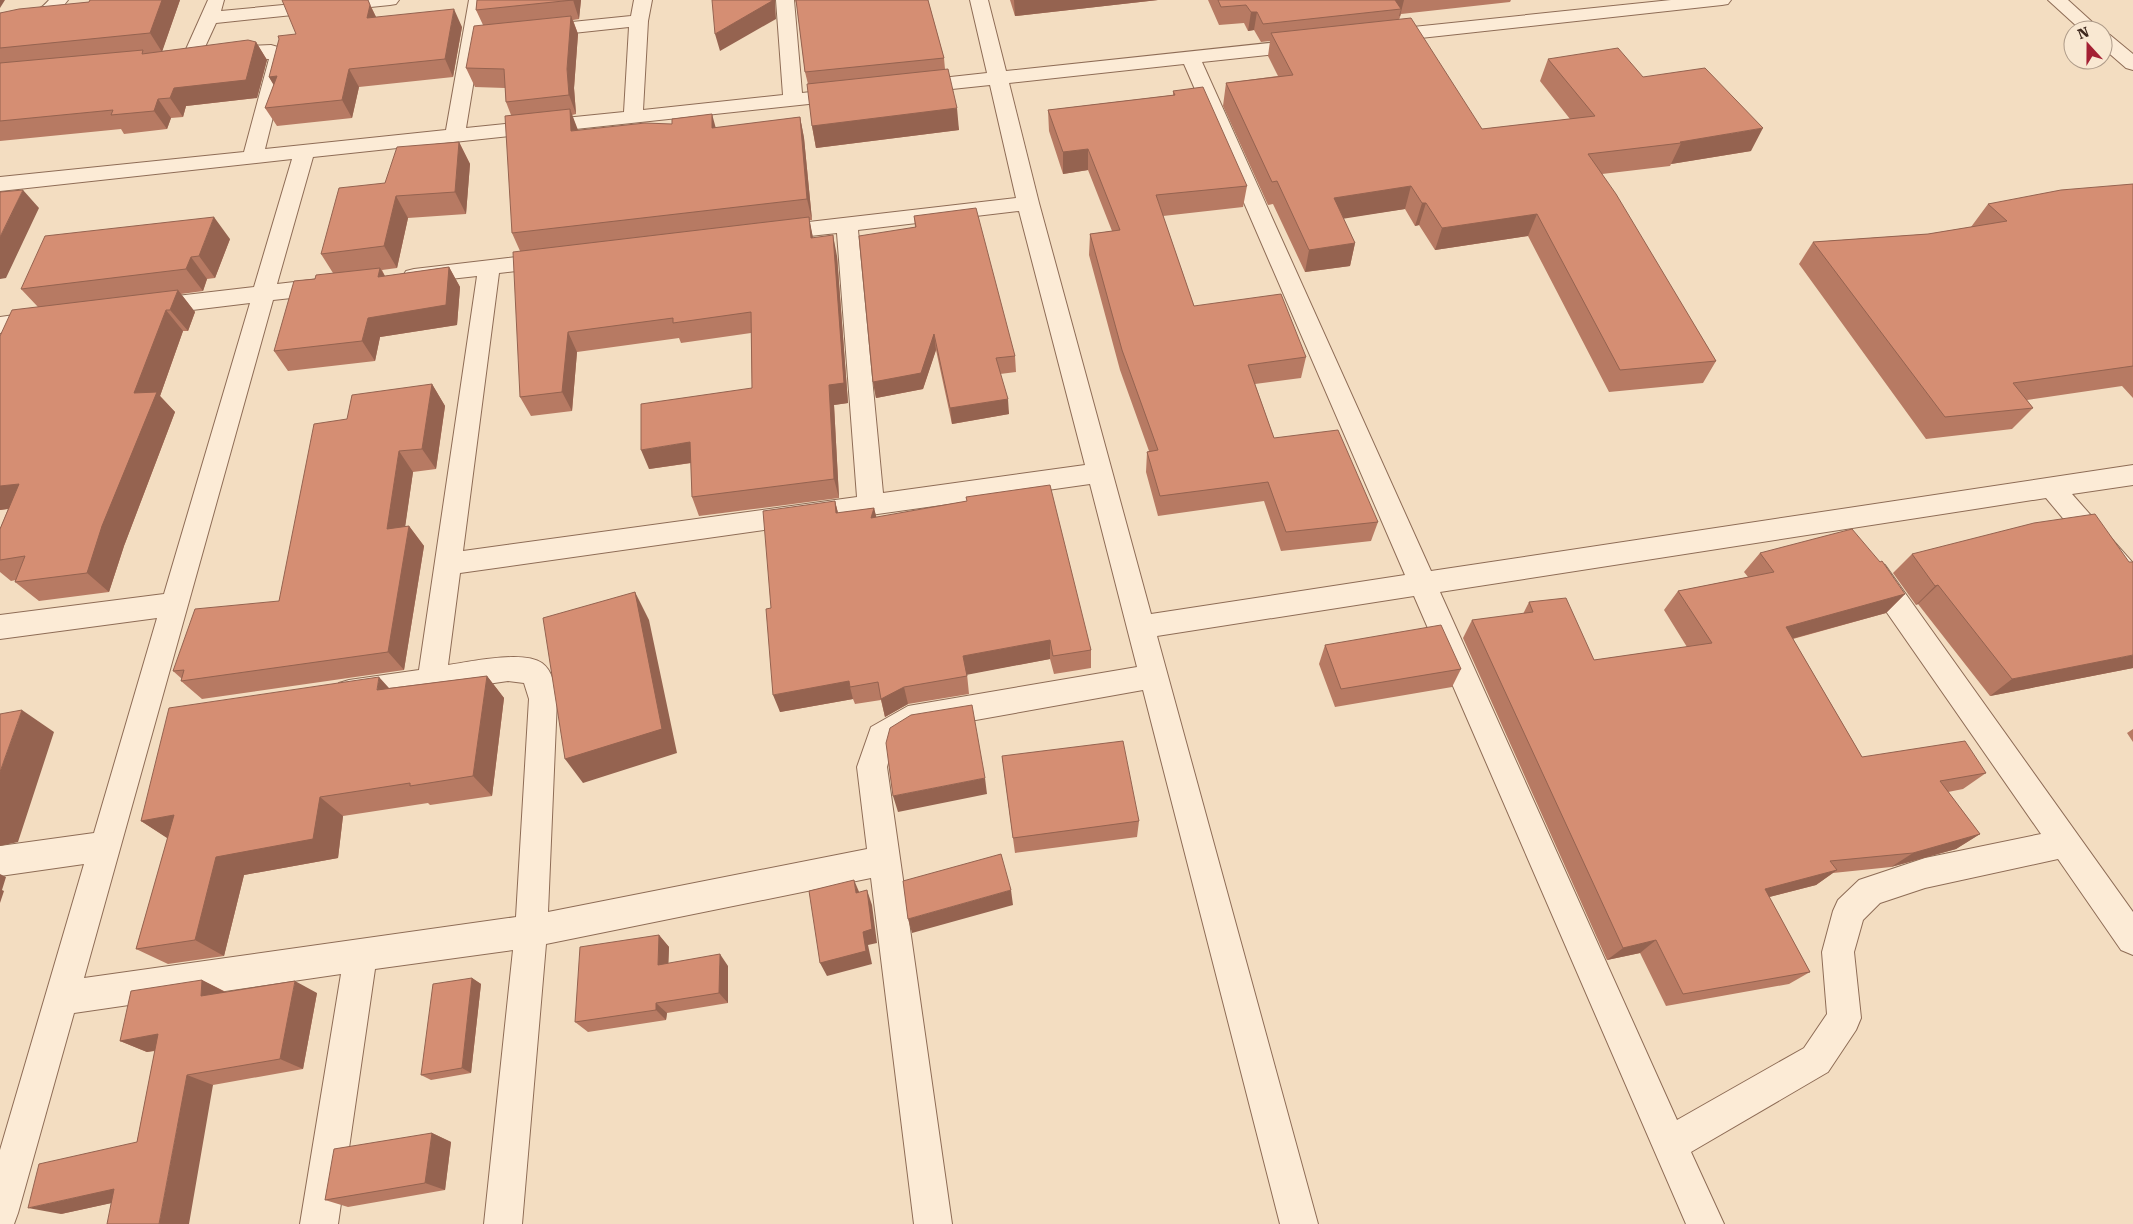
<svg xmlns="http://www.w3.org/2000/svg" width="2133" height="1224" font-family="'Roboto Serif',serif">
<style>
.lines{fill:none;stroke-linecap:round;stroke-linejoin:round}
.minor-casing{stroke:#8e6c56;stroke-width:2}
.minor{fill:#fcebd6;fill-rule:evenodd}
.wall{fill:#b77a63}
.shaded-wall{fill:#956350}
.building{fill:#d58e73;stroke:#956350}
</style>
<rect width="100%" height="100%" fill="#f3ddc1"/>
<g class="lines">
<g class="minor-casing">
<path id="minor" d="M49,0H68C52,23 26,29 0,33V21C19,19 36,15 49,0Z
M208,0H224L221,11L336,0H399L396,4L390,5L216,23L199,60H185L183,56Z
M469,0H487L482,31L631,16L634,0H652L648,21L643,110L783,95L776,0H794L802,93L846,88L853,90L856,94L853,98L846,100L313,157L277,284L329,278L337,281L340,286L337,291L329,294L273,300L84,978L516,917L529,699L524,683L508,681L349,704L339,701L335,692L339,683L349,680L419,670L477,276L414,283L406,281L403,276L406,271L414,269L550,253L558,255L561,260L558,265L550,267L499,273L463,551L857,497L837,233L774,240L766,238L763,233L766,228L774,226L1016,198L990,85L914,93L907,91L904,87L907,83L914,81L987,73L970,0H988L1006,71L1306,39L1313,41L1315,45L1313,49L1306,51L1202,62L1431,571L2133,465V485L2072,494L2133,563V593L2123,590L2046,498L1440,592L1677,1120L1804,1048L1827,1014L1822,952L1833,911L1838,900L1859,880L1925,858L2041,834L1865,581L1862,573L1865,565L1875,562L1885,565L2133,912V955L2121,950L2058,859L1925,888L1880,903L1863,920L1854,952L1861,1018L1856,1030L1828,1072L1691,1152L1724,1224H1686L1414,596L1157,636L1318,1224H1280L1143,690L914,731L893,744L887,767L952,1224H914L871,878L546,944L522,1224H484L513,950L375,969L338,1224H300L341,974L74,1013L18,1213L14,1224H0V1150L84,864L0,876V846L94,833L157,618L0,639V615L164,594L250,303L151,315L143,313L140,307L143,301L151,299L254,287L292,159L0,191V177L244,152L269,59L216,57L214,53L216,49L223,47L271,45L278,47L288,57L265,149L446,130ZM629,27L624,112L466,128L480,43ZM1184,64L1405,575L1151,614L1039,203L1009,83ZM1019,211L1085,465L883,493L858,230ZM1090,484L1137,667L908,706L871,727L857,767L867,849L548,912L557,699C555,687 553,671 542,663C523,650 470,662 448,665L460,573Z
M1671,0H1731L1728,4L1722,5L1384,42L1377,40L1375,36L1377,32L1384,30Z
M2048,0H2068L2101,30H2081Z
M2103,33L2110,35L2133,54V70L2126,68L2103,48Z
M43,311L51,313L54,319L51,325L0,333V317Z"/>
</g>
<use href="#minor" class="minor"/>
</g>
<path class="wall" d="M90,0H180L162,51L256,42L267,60L257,98L186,106L183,117L171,118L167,129L124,134L121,129L0,141V13L89,2Z
M368,0L376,17L462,27L453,77L359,87L352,118L277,126L265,108L274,85L269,77L296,34Z
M477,0H581L579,19L573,20L578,34L574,88L576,114L572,115L577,130L715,128L800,117L804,138L812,220H809L813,238L837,256L848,403L834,405L839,498L699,516L692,497L691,463L649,469L752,388L751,333L681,343L679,338L577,352L572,411L531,416L520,397V251L512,233L511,115L506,102L505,88L475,87L466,68L483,25L476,10Z
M795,0H928L944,58L945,69L959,130L816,148L812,126L808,84L805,72L797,6Z
M1010,0H1158L1015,16Z
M1208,0H1511L1510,2L1401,14L1399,20L1482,129L1570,119L1540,81L1548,59L1643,77L1751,151L1671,164L1670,166L1602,174L1716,361L1703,383L1609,392L1528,236L1435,250L1419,225L1415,226L1405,209L1343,218L1355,243L1350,266L1305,272L1273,204L1268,205L1223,106L1226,83L1278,76L1268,56L1270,41L1261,42L1254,30L1248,31L1244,23L1219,25Z
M1173,91L1247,186L1243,207L1163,216L1194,306L1306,357L1301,378L1255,384L1274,438L1378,522L1371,541L1281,551L1264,501L1158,516L1146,472L1147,452L1149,451L1120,370L1089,255L1090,234L1112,231L1088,170L1063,174L1049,131L1048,110L1173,95Z
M459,142L470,164L466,214L408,218L397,268L382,270L385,276L449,267L460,287L457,325L380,337L375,361L288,371L274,351L315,279L333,273L321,254L385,183Z
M2133,184V398L2122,386L2027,400L2033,408L2012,429L1926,439L1799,264L1813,242L1928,234L1971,227L1988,204Z
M914,216L1015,356L1016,372L1000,374L1009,414L952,424L936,350L923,389L876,398L873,382L915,227Z
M230,239L215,278L207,279L203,291L181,294L195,312L188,331H183L160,396L175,412L124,546L109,592L39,601L15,582L16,580L11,581L0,572V529L8,509L0,510V336L38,307L21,289Z
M432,384L445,406L436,469L413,472L405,526H409L424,546L404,670L202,699L181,681L182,679L173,671L279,601L347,419Z
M835,501L838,513L874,508L876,517L1091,650V668L1054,674L1050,659L967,674L969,694L908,704L885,717L881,700L855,704L853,699L780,712L771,608Z
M1760,553L1905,594L1886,613L1793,639L1862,757L1986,773L1963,789L1948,792L1980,834L1956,849L1891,867L1833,873L1816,885L1769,897L1810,972L1789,984L1666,1006L1640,953L1607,960L1463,638L1472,620L1523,614L1529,602L1594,660L1687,647L1664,610L1678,591L1748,577L1744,572Z
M1912,554L2133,668L1990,696L1918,604L1916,605L1893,573Z
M1325,645L1461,669L1452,687L1335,707L1319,664Z
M487,676L504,698L492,796L430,805L428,803L343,816L338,858L244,875L224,956L168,964L136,949L168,838L141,821L389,688Z
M2133,729V742L2127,733Z
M1002,756L1139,821L1137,837L1015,853Z
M659,935L669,947L668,963L728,966V1003L667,1013L666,1020L588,1032L575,1022Z
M472,978L481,984L471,1073L431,1080L421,1075Z
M202,980L226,992L317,993L303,1069L213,1085L111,1203L61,1214L137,1142L155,1051L147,1052L120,1041Z
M432,1133L451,1142L445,1190L348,1207L325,1200Z"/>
<path class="shaded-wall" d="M0,0H5L0,8Z
M162,0H180L162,52L150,33Z
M573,0H581L579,19Z
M772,0H775L776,19L720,51L715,34Z
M1014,0H1158L1015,16Z
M1394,0H1404L1400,16H1399L1401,9Z
M370,5L379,23L367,18Z
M454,9L462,27L453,77L445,59Z
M1251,12H1257L1254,30L1248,31Z
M571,16L578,34L574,88L576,114L569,95L567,69Z
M256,42L267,60L257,98L186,106L183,117L170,98L174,88Z
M349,69L359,87L352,118L342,100Z
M277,76L280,96L269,77Z
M158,99L171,118L167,129L154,111Z
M957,108L959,130L816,148L812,126Z
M570,109L578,130L571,131Z
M712,114L718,136L712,128Z
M800,117L804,138L812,220L807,199Z
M1763,128L1751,151L1671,164L1681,143L1680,142Z
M459,142L470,164L466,214L455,192Z
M1088,149V170L1063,174V152Z
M1411,186L1405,209L1329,221L1334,198Z
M23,190L39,208L6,278L0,279V237Z
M396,196L408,218L397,268L384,246Z
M1422,203H1426L1419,225L1415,226Z
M1537,214L1528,236L1435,250L1442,228Z
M214,217L230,239L215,278L199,256Z
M809,217L813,238L815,259L811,238Z
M833,235L837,256L848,403L834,405L839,498L834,479L829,385Z
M1355,243L1350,266L1305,272L1309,250Z
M191,257L207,279L203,291L186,269Z
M449,267L460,287L457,325L380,337L375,361L362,341L368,318Z
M380,268L392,288L378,277Z
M178,290L195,312L188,331L170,310Z
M166,310L183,331L160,396L175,412L124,546L109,592L87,573L134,393Z
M568,332L577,352L572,411L562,392Z
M934,334L936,350L923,389L876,398L873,382Z
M432,384L445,406L436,469L422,449Z
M1008,399L1009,414L952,424L950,408Z
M690,442L697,462L649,469L641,450Z
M399,451L413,472L402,549L387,529Z
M19,484L41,504L0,510V486Z
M835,501L840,521L836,513Z
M874,508L879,527L871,518Z
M409,526L424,546L404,670L388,652Z
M1938,585L1918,604L1916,605L1935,586Z
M635,592L649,620L677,753L583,783L565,759Z
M1905,594L1886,613L1769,645L1786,627Z
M1050,640V659L966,675L963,656Z
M2133,655V668L1990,696L2012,679Z
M487,676L504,698L492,796L473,776Z
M379,677L399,699L377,690Z
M849,681L850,687L853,699L780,712L773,695Z
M904,687L908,704L885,717L881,699Z
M22,710L54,732L18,842L0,846V772Z
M985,778L987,794L898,812L893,796Z
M320,797L343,816L338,858L244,875L224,956L195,940L216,857Z
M174,815L170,840L141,821Z
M1980,834L1956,849L1891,867L1913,853Z
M1837,870L1816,885L1746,903L1765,889Z
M0,874L6,877L2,890L4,891L0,903Z
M854,880L860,894L856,893Z
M867,890L872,905L877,943L868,945L872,964L827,976L820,963L863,932Z
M1011,890L1013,905L912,933L908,919Z
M659,935L669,947L668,977L658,965Z
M1656,940L1640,953L1607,960L1623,948Z
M720,954L728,966V1003L719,993Z
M472,978L481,984L471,1073L462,1068Z
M202,980L227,993L201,996Z
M295,981L317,993L303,1069L280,1059Z
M656,1003L667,1013L666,1020L656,1010Z
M158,1034L185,1045L147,1052L120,1041Z
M187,1075L213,1085L189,1224H159Z
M432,1133L451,1142L445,1190L425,1183Z
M114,1189L144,1196L61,1214L28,1208Z"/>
<path class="building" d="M90,0H162L150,33L0,48V13L19,9L89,2Z
M282,0H368L370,5L367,18L454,9L445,59L349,69L342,100L265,108L277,76L269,77L279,39L278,36L296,34Z
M477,0H573L476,10Z
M712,0H772V1L715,34Z
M796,0H928L944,58L805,72Z
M1218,0H1395L1401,9L1263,24L1257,12H1251L1246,5L1221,7Z
M571,16L567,69L569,95L506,102L504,69L466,68L474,26Z
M1411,18L1482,129L1595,116L1548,59L1618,48L1643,77L1705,68L1763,128L1680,142L1681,143L1588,154L1616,194L1716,361L1620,370L1537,214L1442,228L1426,203H1422L1411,186L1334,198L1355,243L1309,250L1277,181L1272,182L1226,83L1293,75L1271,33Z
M248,40L256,42L246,80L174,88L170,98L158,99L154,111L111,115L113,110L0,121V63L143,50L142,54Z
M948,69L957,108L812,126L807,84Z
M1203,87L1247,186L1156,195L1194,306L1281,294L1306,357L1248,365L1274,438L1338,430L1378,522L1286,532L1268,482L1160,496L1147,452L1158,450L1122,350L1090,234L1120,230L1088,149L1063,152L1048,110L1175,95L1173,91Z
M570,109L571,131L645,123L672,124V119L712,114V128L800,117L807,199L512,233L505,116Z
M459,142L455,192L396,196L384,246L321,254L339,188L385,183L397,147Z
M2133,184V366L2013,383L2033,408L1945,417L1813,242L1928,234L2007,221L1988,204L2061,190Z
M23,190L0,237V192Z
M976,208L1015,356L996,358L1008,399L950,408L934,334L921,373L873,382L859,236L916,227L914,216Z
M214,217L199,256L191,257L186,269L21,289L45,236Z
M809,217L811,238L833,235L844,383L829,385L834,479L692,497L690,442L641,450V404L752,388L751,312L673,323V318L568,332L562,392L520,397L513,252Z
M449,267L446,305L368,318L362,341L274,351L294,281L315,279L316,275L380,268L378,277Z
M178,290L170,310H166L134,393L157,392L102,526L87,573L15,582L25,556L0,560V529L19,484L0,486V336L12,310Z
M432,384L422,449L399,451L387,529L409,526L388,652L181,681L184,670L173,671L195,609L279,601L314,424L347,419L352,395Z
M1050,485L1091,650L1053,656L1050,640L963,656L967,676L904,687L881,699L878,682L850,687L849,681L773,695L766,609L771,608L763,511L835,501L836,513L874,508L871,518L967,501L966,497Z
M2095,514L2129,562H2133V655L2012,679L1938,585L1935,586L1912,554L2034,523Z
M1852,529L1880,562L1882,561L1905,594L1786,627L1862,757L1965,741L1986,773L1940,781L1980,834L1913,853L1830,861L1837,870L1765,889L1810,972L1683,994L1656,940L1623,948L1472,620L1533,612L1529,602L1566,598L1594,660L1712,643L1678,591L1774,572L1760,553Z
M635,592L662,729L565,759L543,618Z
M1441,625L1461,669L1341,689L1325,645Z
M487,676L473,776L410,786V783L320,797L313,839L216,857L195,940L136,949L174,815L141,821L169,708L379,677L377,690Z
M972,705L985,778L893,796L886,743L890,728L911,715Z
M22,710L0,772V714Z
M1123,741L1139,821L1013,838L1002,756Z
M1001,854L1011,890L908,919L903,881Z
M854,880L856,893L867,890L872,929L863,932L866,951L820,963L809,891Z
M659,935L658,965L720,954L719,993L656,1003V1010L575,1022L580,947Z
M472,978L462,1068L421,1075L433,984Z
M202,980L201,996L295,981L280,1059L187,1075L159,1224H107L114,1189L28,1208L39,1164L137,1142L158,1034L120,1041L131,991Z
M432,1133L425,1183L325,1200L334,1149Z"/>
<g transform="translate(2088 45) rotate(339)"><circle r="24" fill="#f9e8d2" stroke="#ae9b89"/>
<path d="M0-4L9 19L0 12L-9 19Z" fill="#a42033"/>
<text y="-8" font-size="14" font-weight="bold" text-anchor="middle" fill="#3d271c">N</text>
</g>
</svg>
